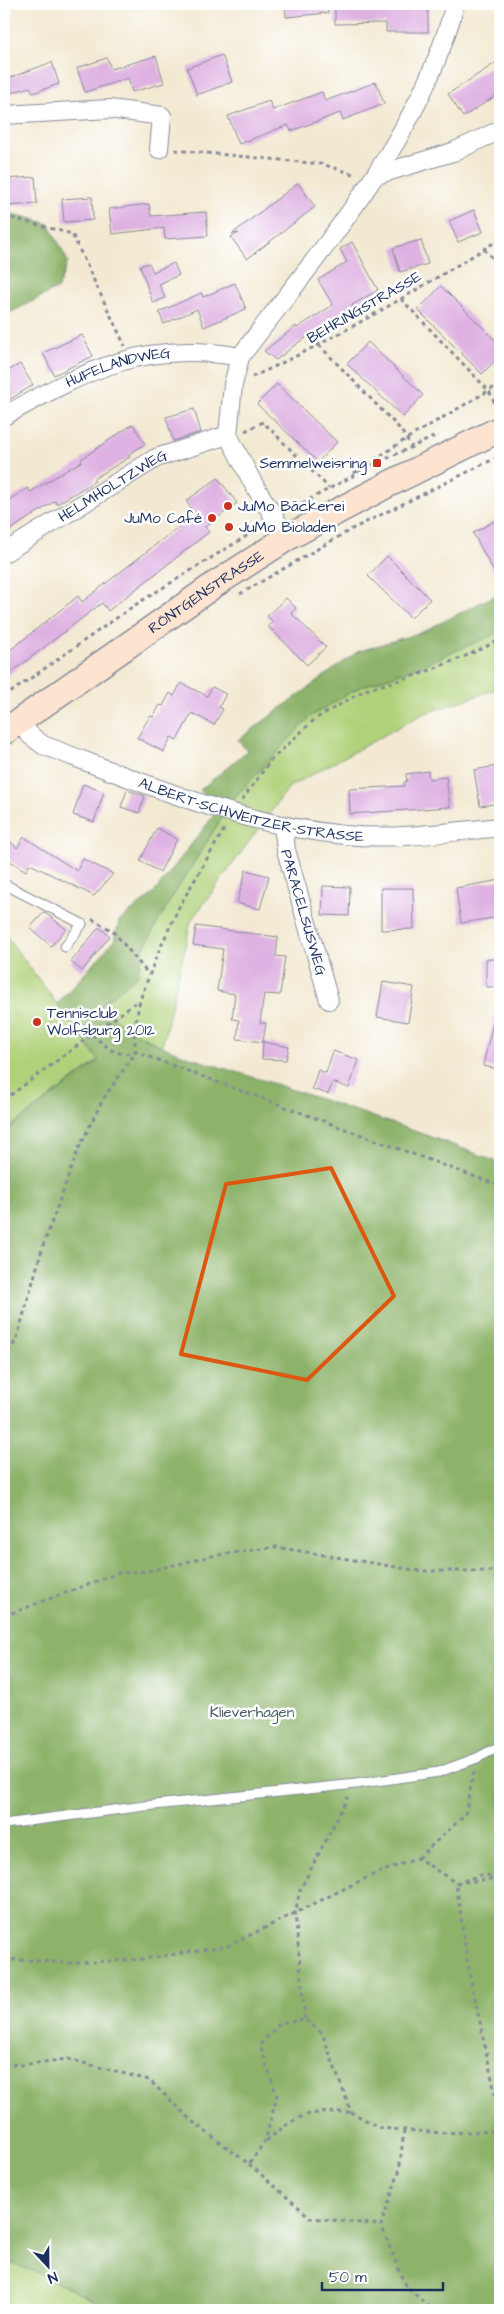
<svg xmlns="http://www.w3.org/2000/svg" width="504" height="2314" font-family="'Architects Daughter',sans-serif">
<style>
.green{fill:#b0d179;stroke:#66806c}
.forest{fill:#8cb369;stroke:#547164}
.building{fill:#deb1e2}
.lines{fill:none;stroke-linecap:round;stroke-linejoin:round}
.lane-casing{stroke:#878c98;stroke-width:11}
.street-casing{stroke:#878c98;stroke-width:20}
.secondary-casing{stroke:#878c98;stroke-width:28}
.path{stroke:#878c98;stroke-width:3;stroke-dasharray:4 4;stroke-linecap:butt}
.lane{stroke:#fff;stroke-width:9}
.street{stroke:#fff;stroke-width:18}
.secondary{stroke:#fde4d1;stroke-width:25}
.marked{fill:none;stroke:#de5710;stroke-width:4;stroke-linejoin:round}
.poi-dot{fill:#c8321e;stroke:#fff;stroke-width:2}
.labels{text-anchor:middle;stroke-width:5;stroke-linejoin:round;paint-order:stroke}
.street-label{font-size:15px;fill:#1b2f5e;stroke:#fff}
.poi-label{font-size:15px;fill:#1b2f5e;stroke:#fff;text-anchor:start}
.park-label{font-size:15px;fill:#486066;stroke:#fff}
</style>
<rect width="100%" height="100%" fill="#fff"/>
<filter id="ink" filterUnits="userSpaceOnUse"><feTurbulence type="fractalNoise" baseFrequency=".02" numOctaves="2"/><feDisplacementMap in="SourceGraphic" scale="10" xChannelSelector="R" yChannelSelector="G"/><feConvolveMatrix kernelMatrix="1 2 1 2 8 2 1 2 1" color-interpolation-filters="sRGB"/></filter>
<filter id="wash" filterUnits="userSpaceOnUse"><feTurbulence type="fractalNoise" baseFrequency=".0096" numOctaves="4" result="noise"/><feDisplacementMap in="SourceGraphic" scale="20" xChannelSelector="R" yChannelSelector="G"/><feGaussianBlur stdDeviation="1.12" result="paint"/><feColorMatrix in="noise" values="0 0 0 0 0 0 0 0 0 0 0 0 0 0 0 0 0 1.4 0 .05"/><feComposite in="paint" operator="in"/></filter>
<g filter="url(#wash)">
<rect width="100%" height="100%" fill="#f3e9d2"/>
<path class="green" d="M500,632V688L423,714L289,787L191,921L162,1046L118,1024L100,1006L137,976L144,947L168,904L234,798L311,716L358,688L420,666Z
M4,933L99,1060L4,1132Z
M4,2261L34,2271L113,2310H4Z"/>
<path class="forest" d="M4,213L19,215L49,224L68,262L58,288L4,316Z
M500,593V632L420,666L358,688L311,716L234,798L168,904L144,947L137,976L100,1006C146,1051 218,1065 278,1085C353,1110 427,1134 500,1163V2310H113L34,2271L4,2261V1132L99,1061L57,1004L114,941L119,921L153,894L218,810L200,790L247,751L238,740L357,652L422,632Z"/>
<g id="blocks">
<path class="building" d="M285,4H328V13L286,17Z
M335,4H371V8H414V4H428V32H386V23L335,24Z
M222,55L232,82L197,95L187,68Z
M156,56L164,83L132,92L128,78L85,92L77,68L107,58L111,69Z
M500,60V93L463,117L448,94Z
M52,62L59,84L33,93L30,87L4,95V80Z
M376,82L384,104L343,120L340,113L291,131L288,125L239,144L228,116L269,101L273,110L322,92L325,101Z
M35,177L37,204L6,206L4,179Z
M298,183L315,207L247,259L231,237L239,233L232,234Z
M92,197L93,220L64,222L62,199Z
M149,204L151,216L206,212L208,236L165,239L164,228L112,234L109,209Z
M474,210L483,232L458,242L449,221Z
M421,240L428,264L400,272L393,248Z
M352,242L378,290L352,305L354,309L299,342L276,360L264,351L296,326L297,328L333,305L318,280L347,262L340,249Z
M149,263L153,272L174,263L179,275L159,284L165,298L153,303L140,266Z
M235,283L246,309L204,327L197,309L164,324L159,312L201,293L203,297Z
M441,286L500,345V356L482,374L418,310Z
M82,335L93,356L54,375L43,353Z
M368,342L423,395L403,417L347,364Z
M20,364L33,385L4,403V373Z
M277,384L337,442L318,462L257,404Z
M194,409L201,432L173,441L166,417Z
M133,424L145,444L129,454L130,457L93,479L95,481L57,504L55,501L4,534V503L28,488L30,492L82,461L81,459Z
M218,478L237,503L205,527L209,532L108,611L102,603L4,678V655L78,596L82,602L195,514L186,501Z
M500,518V583L473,533Z
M387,556L430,599L411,618L368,576Z
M286,598L296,608L291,613L326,647L307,665L268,626L273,622L267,616Z
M181,683L207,696L212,687L226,694L219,707L223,709L214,725L192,713L177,740L171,737L164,752L137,738L150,716L153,717L160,705L163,706L170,693L174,696Z
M497,766L500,776V803L480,806L474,770Z
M428,771L429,779L446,777L450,807L350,814L349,789L404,786V782L407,781L406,774Z
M83,784L104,792L94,822L73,815Z
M127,790L145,796L139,813L121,807Z
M157,828L177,839L160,872L140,861Z
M4,835L17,848L24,837L77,871L83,859L113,874L94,896L30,864L26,871L4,857Z
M246,870L269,876L260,909L237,903Z
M500,880V917L461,923L456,888Z
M323,886L350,887L349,916L322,915Z
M381,888H413L414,929L381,930Z
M44,912L66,929L51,946L30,928Z
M196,926L278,937L276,956L285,957L280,995L264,994L260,1023H266L263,1042L237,1039L239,1020L232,1019L235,994L217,991L223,949L193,945Z
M99,927L110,936L82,971L71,962Z
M486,959H500V987H486Z
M383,982L414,987L408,1022L377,1017Z
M495,1013H500V1069L483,1066Z
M263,1042L289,1047L286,1060L262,1059Z
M333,1051L359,1060L349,1088L333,1082L328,1094L312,1089L318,1070L326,1073Z"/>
</g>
</g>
<g filter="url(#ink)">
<use href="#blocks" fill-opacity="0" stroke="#878c98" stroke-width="1"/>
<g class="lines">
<g class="lane-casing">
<path id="lane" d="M4,884L82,924L65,947
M4,1824L145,1806L356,1784L439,1772L477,1758L500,1746"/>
</g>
<g class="street-casing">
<g id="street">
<path d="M4,115L110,109L162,116L159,149"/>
<path d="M377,175L453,152L500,130"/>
<path id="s1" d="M4,416C86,371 143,339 240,357"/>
<path d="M287,538L253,483L228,435L233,385L240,357C322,248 420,139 455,4"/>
<path id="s2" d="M4,553L156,458L228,435"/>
<path id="s3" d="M18,721L31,736L43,745C141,782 239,825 345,835C397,840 449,832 500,827"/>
<path id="s4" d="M283,825L286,850L329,1000"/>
</g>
</g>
<g class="secondary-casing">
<g id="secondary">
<path id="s5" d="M4,732L214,585L287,538L389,484L500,429"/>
</g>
</g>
<path class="path" d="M175,150L322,164L356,175
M4,216L72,234L125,346
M484,249L500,266
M401,299L489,391L497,408
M319,345L400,429L412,447
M252,377C338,338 419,289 500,239
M245,431L263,422L329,488
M354,473L406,439L500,384
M288,511L377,463L438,435
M240,594L352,529L500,456
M4,697L135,605L261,527
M242,800L271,760L315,719L365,690L420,674L468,655L500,640
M92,919L113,931L149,975
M92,1034C108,1048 114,1057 136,1052L500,1186
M4,1100L139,1000
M4,1359L16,1341L43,1246L78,1150L103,1099L136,1052L134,1031L140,1000L157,955L179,907L226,826
M4,1616L118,1573L148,1571L212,1556L276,1547L420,1571H500
M418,1858L465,1815L474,1771
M500,1878L456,1883L468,1966L500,2117
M4,1959L74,1963L143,1959L228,1946L370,1876L418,1858L456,1883L481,1875L500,1876
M305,2019L295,1913L300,1890L348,1797
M4,2063L21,2065L68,2059L149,2080L193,2122L249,2164L265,2141L277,2096L260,2045L280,2023L305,2019L322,2033L351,2112L380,2128L442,2133L500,2131
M404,2130L399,2172L381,2225L405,2285L432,2310
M266,2141C301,2112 306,2112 351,2112
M249,2164L311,2218L381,2225"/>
<use href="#lane" class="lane"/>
<use href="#street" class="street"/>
<use href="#secondary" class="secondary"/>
</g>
</g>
<path class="marked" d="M331,1168L394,1296L307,1380L181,1354L226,1184Z"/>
<g class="poi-dot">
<rect x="372" y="458" width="10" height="10" rx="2.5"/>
<circle cx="228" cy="506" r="5"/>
<circle cx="212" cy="518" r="5"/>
<circle cx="229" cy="527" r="5"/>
<circle cx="37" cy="1022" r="5"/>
</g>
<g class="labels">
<g class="street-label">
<text transform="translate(364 307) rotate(-30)" y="5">BEHRINGSTRASSE</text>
<text dy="5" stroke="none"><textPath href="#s1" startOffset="125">HUFELANDWEG</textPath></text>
<text dy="5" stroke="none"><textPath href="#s2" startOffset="128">HELMHOLTZWEG</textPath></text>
<text dy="5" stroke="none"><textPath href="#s5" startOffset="246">RÖNTGENSTRASSE</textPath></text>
<text dy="5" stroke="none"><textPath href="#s3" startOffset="254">ALBERT-SCHWEITZER-STRASSE</textPath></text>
<text dy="5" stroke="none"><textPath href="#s4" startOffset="90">PARACELSUSWEG</textPath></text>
</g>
<g class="poi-label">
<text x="367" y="468" text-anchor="end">Semmelweisring</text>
<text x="238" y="511">JuMo Bäckerei</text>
<text x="202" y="523" text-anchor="end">JuMo Café</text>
<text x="239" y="532">JuMo Bioladen</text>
<text x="47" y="1018">Tennisclub<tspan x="47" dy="17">Wolfsburg 2012</tspan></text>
</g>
<g class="park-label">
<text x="252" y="1717">Klieverhagen</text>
</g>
</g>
<rect width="504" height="2314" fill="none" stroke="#fff" stroke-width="20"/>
<g transform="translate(48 2266) rotate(158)" stroke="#ffffff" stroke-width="4" paint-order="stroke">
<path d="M0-4L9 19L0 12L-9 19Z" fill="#1b2f5e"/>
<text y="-8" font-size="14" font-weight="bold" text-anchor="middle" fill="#1b2f5e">N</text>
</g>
<path d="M322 2282v8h121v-8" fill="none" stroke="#1b2f5e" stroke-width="2.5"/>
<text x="329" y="2282" font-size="15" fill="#1b2f5e" stroke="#ffffff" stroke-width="4" paint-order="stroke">50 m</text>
</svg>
